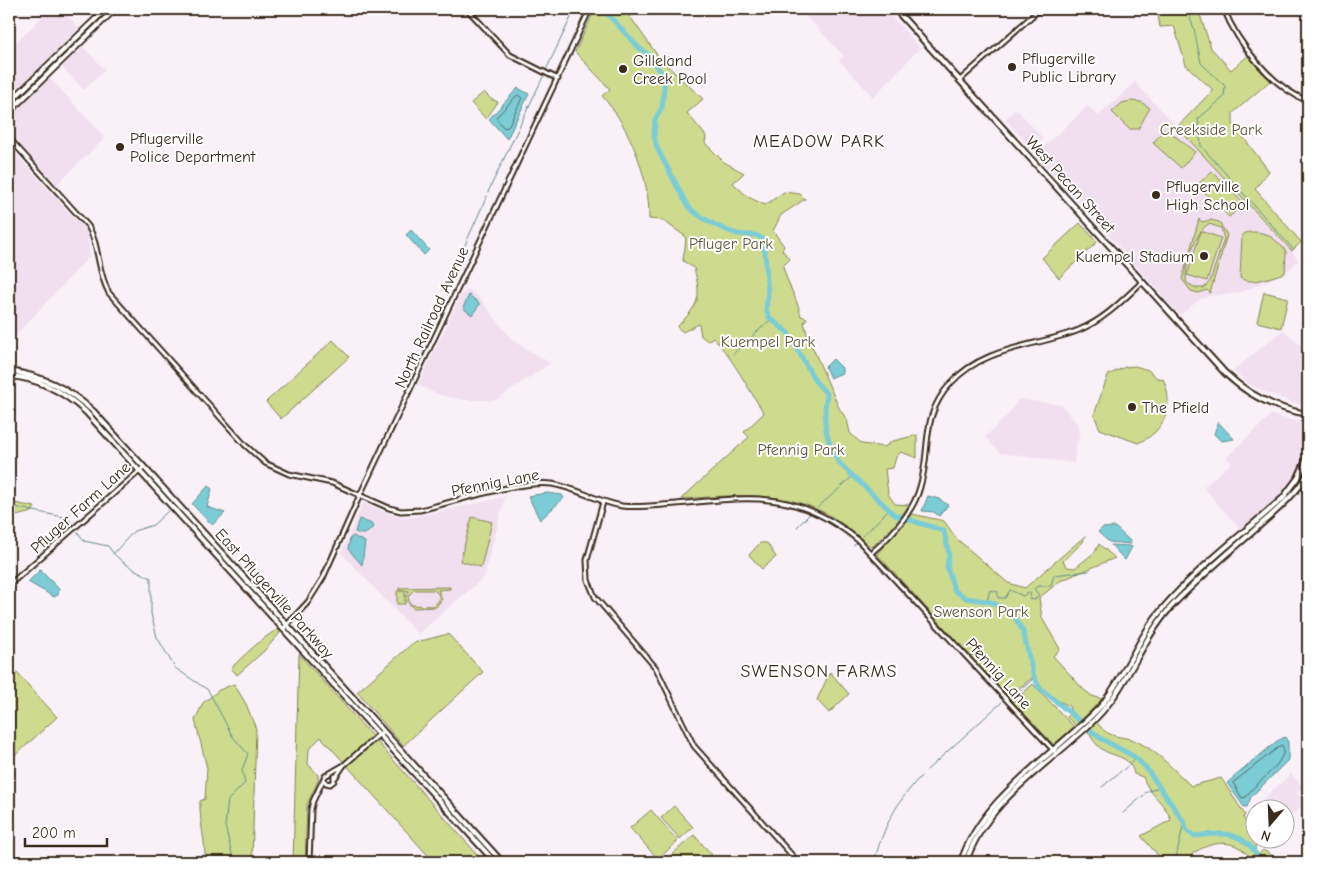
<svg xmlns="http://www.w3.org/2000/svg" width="1317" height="871" font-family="'Comic Neue',sans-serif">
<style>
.built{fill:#f1dff0}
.green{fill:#cedb8e;stroke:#848256;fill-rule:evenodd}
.water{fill:#7cccd6;stroke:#628b8c}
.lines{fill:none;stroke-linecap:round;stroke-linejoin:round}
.shore{stroke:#556b68;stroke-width:1}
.stream{stroke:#628b8c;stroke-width:1}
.river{stroke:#7cccd6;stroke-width:5}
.minor-casing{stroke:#3b2a1e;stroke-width:7}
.major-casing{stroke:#3b2a1e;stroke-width:8}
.minor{stroke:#fff;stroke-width:3}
.major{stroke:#fff;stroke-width:4}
.poi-dot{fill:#3b2a1e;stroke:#fff;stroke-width:2}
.labels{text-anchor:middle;stroke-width:4;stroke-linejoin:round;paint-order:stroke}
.poi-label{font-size:16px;fill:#3b2a1e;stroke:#fff;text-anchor:start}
.park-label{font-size:16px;fill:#60563a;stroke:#fff}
.street-label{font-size:16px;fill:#3b2a1e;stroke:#fff}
.neighbourhood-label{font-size:18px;letter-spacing:1px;fill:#3b2a1e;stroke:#fff}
</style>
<rect width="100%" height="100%" fill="#f9f0f8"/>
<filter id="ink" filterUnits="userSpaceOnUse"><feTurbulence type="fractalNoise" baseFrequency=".02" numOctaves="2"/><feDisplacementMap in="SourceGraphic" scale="10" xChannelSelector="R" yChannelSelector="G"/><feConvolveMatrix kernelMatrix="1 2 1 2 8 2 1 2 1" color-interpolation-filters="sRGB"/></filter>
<g filter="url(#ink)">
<path class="built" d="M50,9H61L79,28L9,97V50Z
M799,9H885L920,48L873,97L839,60L844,56Z
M83,47L105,70L84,90L62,67Z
M50,78L105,138L56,185L9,132V117Z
M1135,82L1292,251L1298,260L1285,273L1239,293L1209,296L1199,300L1180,315L1036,154L1088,106L1098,116Z
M1016,109L1043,138L1032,149L1005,119Z
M9,147L87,231L90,256L9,342Z
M467,290H470L482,301L513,341L550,363L496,400H464L437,394L418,385L462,293Z
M1283,330L1308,351V405L1294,403L1268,393L1249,384L1233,371Z
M1019,399L1061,405L1077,424L1080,436L1076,443L1074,463L1000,453L985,437L1008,415Z
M1271,415L1308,424V439L1304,458L1285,491L1242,531L1203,487L1232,463L1227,457Z
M505,497L484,577L418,634L341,553L363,503L393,515L406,517L418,516Z
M1291,774L1303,787L1296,793L1305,803L1285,821L1284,808H1254V836L1243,817Z"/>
<path class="green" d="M595,9H622L626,11L660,59L703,99L687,113L706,136L705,143L724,162L744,173L733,183L748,197L765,205L784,192L800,194L805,199L781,215L773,231L784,246L782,250L790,259L783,266C787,284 797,298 801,316L807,318L804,322L808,337L839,408L847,420L850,433L862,444L884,447L893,441L917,435V458L901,452L896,457L893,468L885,469L888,494L895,504L909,505L896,523L872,547C859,539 849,527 836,519C787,489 735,495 681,499L749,437L744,432L764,413C747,387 734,360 713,337L708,341L701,336L699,324L683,332L677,327C699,304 702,299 694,268L683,261C683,252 687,246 685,236L662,220L649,219C650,179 630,126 602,96L610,89L575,52Z
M1157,9H1198L1211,48L1231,70L1249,55L1271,80L1233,113V124L1269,171L1255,189L1301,242L1292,251L1177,127L1213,90L1186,65L1174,26L1160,27Z
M484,92L491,99L498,102L486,119L471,103Z
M1131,101L1141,102L1150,108L1138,129H1129L1112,112L1122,103Z
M1165,128L1195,152L1181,168L1153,143Z
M1212,171L1244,204L1229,217L1197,185Z
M1199,219L1202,222L1211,220L1219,222L1227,235L1210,293L1207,290L1199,293L1191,291L1182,279ZM1209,224L1221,228L1224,239L1210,281L1204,288H1196L1187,283C1182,271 1197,228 1209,224Z
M1080,223L1097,242L1059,278L1042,258Z
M1201,231L1221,238L1207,281L1187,275Z
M1245,233C1263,229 1274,237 1286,251L1285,273C1272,276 1252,286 1240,278L1242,236Z
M1264,292L1288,298L1281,328L1257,322Z
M333,340L349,357L281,419L266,402Z
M1135,366L1148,370L1157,378L1163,379C1175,405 1165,432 1138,443L1100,429L1094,415L1108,375L1125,367Z
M9,502L35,507L32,512L16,516L9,513Z
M912,514L944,521L957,539L1008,583L1025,588L1085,536L1083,542L1063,561L1067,567L1075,568L1095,552L1099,544L1115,558L1060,581L1039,598L1042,618L1060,649L1053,656L1084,690L1092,696L1102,699L1076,726L1067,717L1071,712L1069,706L1047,695L1032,678L1008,697L877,554Z
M472,517L492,522L481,567L460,561Z
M760,543H767L776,557L762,569L749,555Z
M450,587V589L438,590L442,599L436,607L413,608L405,599V604H397V591H405V598L409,591L399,590V588ZM414,590H434L439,595V601L433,606L412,605L409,602L408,596Z
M278,629L280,633L264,651L237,675L231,668C246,654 259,640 278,629Z
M448,634L483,672L403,746L357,692L413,643Z
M299,654L484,862H434L321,737L309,749L308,764L318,775V781L307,804L305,862H293Z
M9,664L57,717L9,761Z
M830,672L849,694L829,713L817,700Z
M234,684L246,704L256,729L252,861L205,862C206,841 199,822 200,801L205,799L207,768L195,720L203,703L219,690Z
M1033,684L1076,729L1056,747L1013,702Z
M1097,722C1108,741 1124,734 1140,743C1159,753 1175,771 1191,786L1221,778L1245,815L1243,817C1249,828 1259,841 1254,854L1256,857L1263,850L1283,862H1248L1251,858C1235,838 1213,840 1192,854L1193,862H1164L1141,836L1171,820C1166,803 1148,794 1143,777L1134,774C1130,755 1116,758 1103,750C1096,745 1092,739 1088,731Z
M674,806L693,827L680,839L661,818Z
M651,810L678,841L658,859L630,828Z
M694,835L712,855L703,862H663Z"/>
<path class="water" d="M518,88L529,94L507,139L489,119Z
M411,230L429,250L424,255L406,235Z
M469,295L480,304L472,315L463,308Z
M833,359L842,368V373L830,378L825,367Z
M1218,422L1234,439L1221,441L1214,434Z
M208,486L212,489L207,507L225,513L212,525L192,504Z
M547,493L562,495L564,498L540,520L528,496Z
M928,496L939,499L948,505L939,516L934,512L922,511Z
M359,519L372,524L373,527C367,534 364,536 355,532Z
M1115,527L1130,541L1131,544L1109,542L1098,532L1102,528Z
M353,536L365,542L362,565L348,549L350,538Z
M1111,545L1130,546L1132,547L1125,560Z
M40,570L59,589L58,595L54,597L28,582Z
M1285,737L1288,742V760L1251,797L1247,807H1244L1227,783L1277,741Z"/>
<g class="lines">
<path class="shore" d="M518,95L522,98L508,127L504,128L496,118Z
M1282,745C1292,760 1253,784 1246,797L1242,798L1233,783Z"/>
<path class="stream" d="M1187,9L1194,29L1201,63L1225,86L1224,97L1198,119L1201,146L1293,249
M546,70L575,9
M488,192L543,77
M460,256L487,196
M454,267L457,257
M733,354L770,320
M842,486L853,476
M9,506L68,518L84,541L108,546C119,563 134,569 151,578V614L157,637L175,668L208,690L233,737L248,754L242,770L245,783L228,800L225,826L234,862
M818,507L840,488
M797,527L810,514
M869,530L889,509
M862,536L867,532
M854,545L855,544
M113,554L134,531L153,525L168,511
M987,601L990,590L998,592V598H1005L1010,590L1023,596L1028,592L1031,594L1029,599L1035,600L1039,595L1034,589L1038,586H1051L1054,575L1089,571
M1012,698L1035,677
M927,770L1002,702
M1123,770L1137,758
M1102,787L1121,771
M1145,793L1159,787
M1123,813L1144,795
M874,862C884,826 895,804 921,776
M1175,862L1184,822"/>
<path class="river" d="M603,9L639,48L649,55L665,78L662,107L655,120L654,136L657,148L687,205C694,215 725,231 738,234C748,236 756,232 764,240L768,294L766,309L769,317L788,333L815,381L827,394C822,420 825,441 840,464L895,515L944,531L949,554L947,566L954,590L966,598L991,602L1013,615L1023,631L1033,674L1039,687L1100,738L1135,757L1146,768L1184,822L1187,831L1194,836C1216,833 1237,830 1253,849C1256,854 1258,858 1262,862"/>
<g class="minor-casing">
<path id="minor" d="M467,9L510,55L558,79
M1224,9C1237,43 1273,88 1308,101
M960,80L1040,9
M9,138L88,226C100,246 97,272 109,293L245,445L265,463L289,474L332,483L389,508L401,511L420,510C454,502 520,480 552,484C577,488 598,502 622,506C640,508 658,505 676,504C751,497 796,489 858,540L1057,754
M603,502L587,560L588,580L595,597L656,668L694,746L798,862
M871,553C891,536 913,513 920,487C932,448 919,418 951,383C984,346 1036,347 1079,330C1104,320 1123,300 1142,282
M9,585L144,467
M283,629L308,602L323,578L360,495L590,9
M335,778L344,765L383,731
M324,779L326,783L330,784L334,781V776
M1306,808L1308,807
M309,862L311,809L313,801L325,776L344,765"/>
</g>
<g class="major-casing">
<path id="major" d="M895,9L1225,373C1249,396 1276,409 1308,414
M9,103L106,9
M9,112L115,9
M9,371C43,376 68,388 94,412L502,862
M9,376C39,378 64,392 86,412L495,862
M961,862C982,796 1055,755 1101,706C1123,679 1135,646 1155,618C1188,575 1242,535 1283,498L1298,478L1308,456
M966,862C986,799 1052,763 1096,718C1128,686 1140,642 1170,608C1197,579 1229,553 1259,526C1277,510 1295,495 1308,474"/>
</g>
<use href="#minor" class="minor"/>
<use href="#major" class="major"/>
</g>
</g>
<g class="poi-dot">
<circle cx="1012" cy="67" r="5"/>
<circle cx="623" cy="69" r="5"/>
<circle cx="120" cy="147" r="5"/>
<circle cx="1156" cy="195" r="5"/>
<circle cx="1204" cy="256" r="5"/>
<circle cx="1132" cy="407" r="5"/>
</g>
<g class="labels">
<g class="poi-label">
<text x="1022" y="64">Pflugerville<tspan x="1022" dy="18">Public Library</tspan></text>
<text x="633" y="66">Gilleland<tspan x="633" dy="18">Creek Pool</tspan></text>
<text x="130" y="144">Pflugerville<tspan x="130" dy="18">Police Department</tspan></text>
<text x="1166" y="192">Pflugerville<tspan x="1166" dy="18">High School</tspan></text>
<text x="1194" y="262" text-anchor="end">Kuempel Stadium</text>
<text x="1142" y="413">The Pfield</text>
</g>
<g class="park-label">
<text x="1211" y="135">Creekside Park</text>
<text x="731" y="249">Pfluger Park</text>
<text x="768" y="347">Kuempel Park</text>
<text x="801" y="455">Pfennig Park</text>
<text x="981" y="617">Swenson Park</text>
</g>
<g class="street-label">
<text transform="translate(1071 184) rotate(48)" y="6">West Pecan Street</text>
<text transform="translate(431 317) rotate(-65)" y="6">North Railroad Avenue</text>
<text transform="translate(495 482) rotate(-11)" y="6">Pfennig Lane</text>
<text transform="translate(80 507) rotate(-42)" y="6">Pfluger Farm Lane</text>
<text transform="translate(275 593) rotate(48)" y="6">East Pflugerville Parkway</text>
<text transform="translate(999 673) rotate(48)" y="6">Pfennig Lane</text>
</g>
<g class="neighbourhood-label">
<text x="819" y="147">MEADOW PARK</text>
<text x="819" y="677">SWENSON FARMS</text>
</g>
</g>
<rect width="1317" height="871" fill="none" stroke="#fff" stroke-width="30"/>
<rect x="15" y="15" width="1287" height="841" fill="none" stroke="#3b2a1e" stroke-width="2" filter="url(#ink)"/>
<g transform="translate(1270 824) rotate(199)"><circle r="24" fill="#ffffff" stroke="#b1aaa5"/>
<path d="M0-4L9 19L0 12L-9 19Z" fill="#3b2a1e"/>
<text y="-8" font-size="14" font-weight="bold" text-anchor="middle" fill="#3b2a1e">N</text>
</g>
<path d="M25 838v8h82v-8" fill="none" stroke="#3b2a1e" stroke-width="2.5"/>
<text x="32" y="838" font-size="15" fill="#3b2a1e" stroke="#ffffff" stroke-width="4" paint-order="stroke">200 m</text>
</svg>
